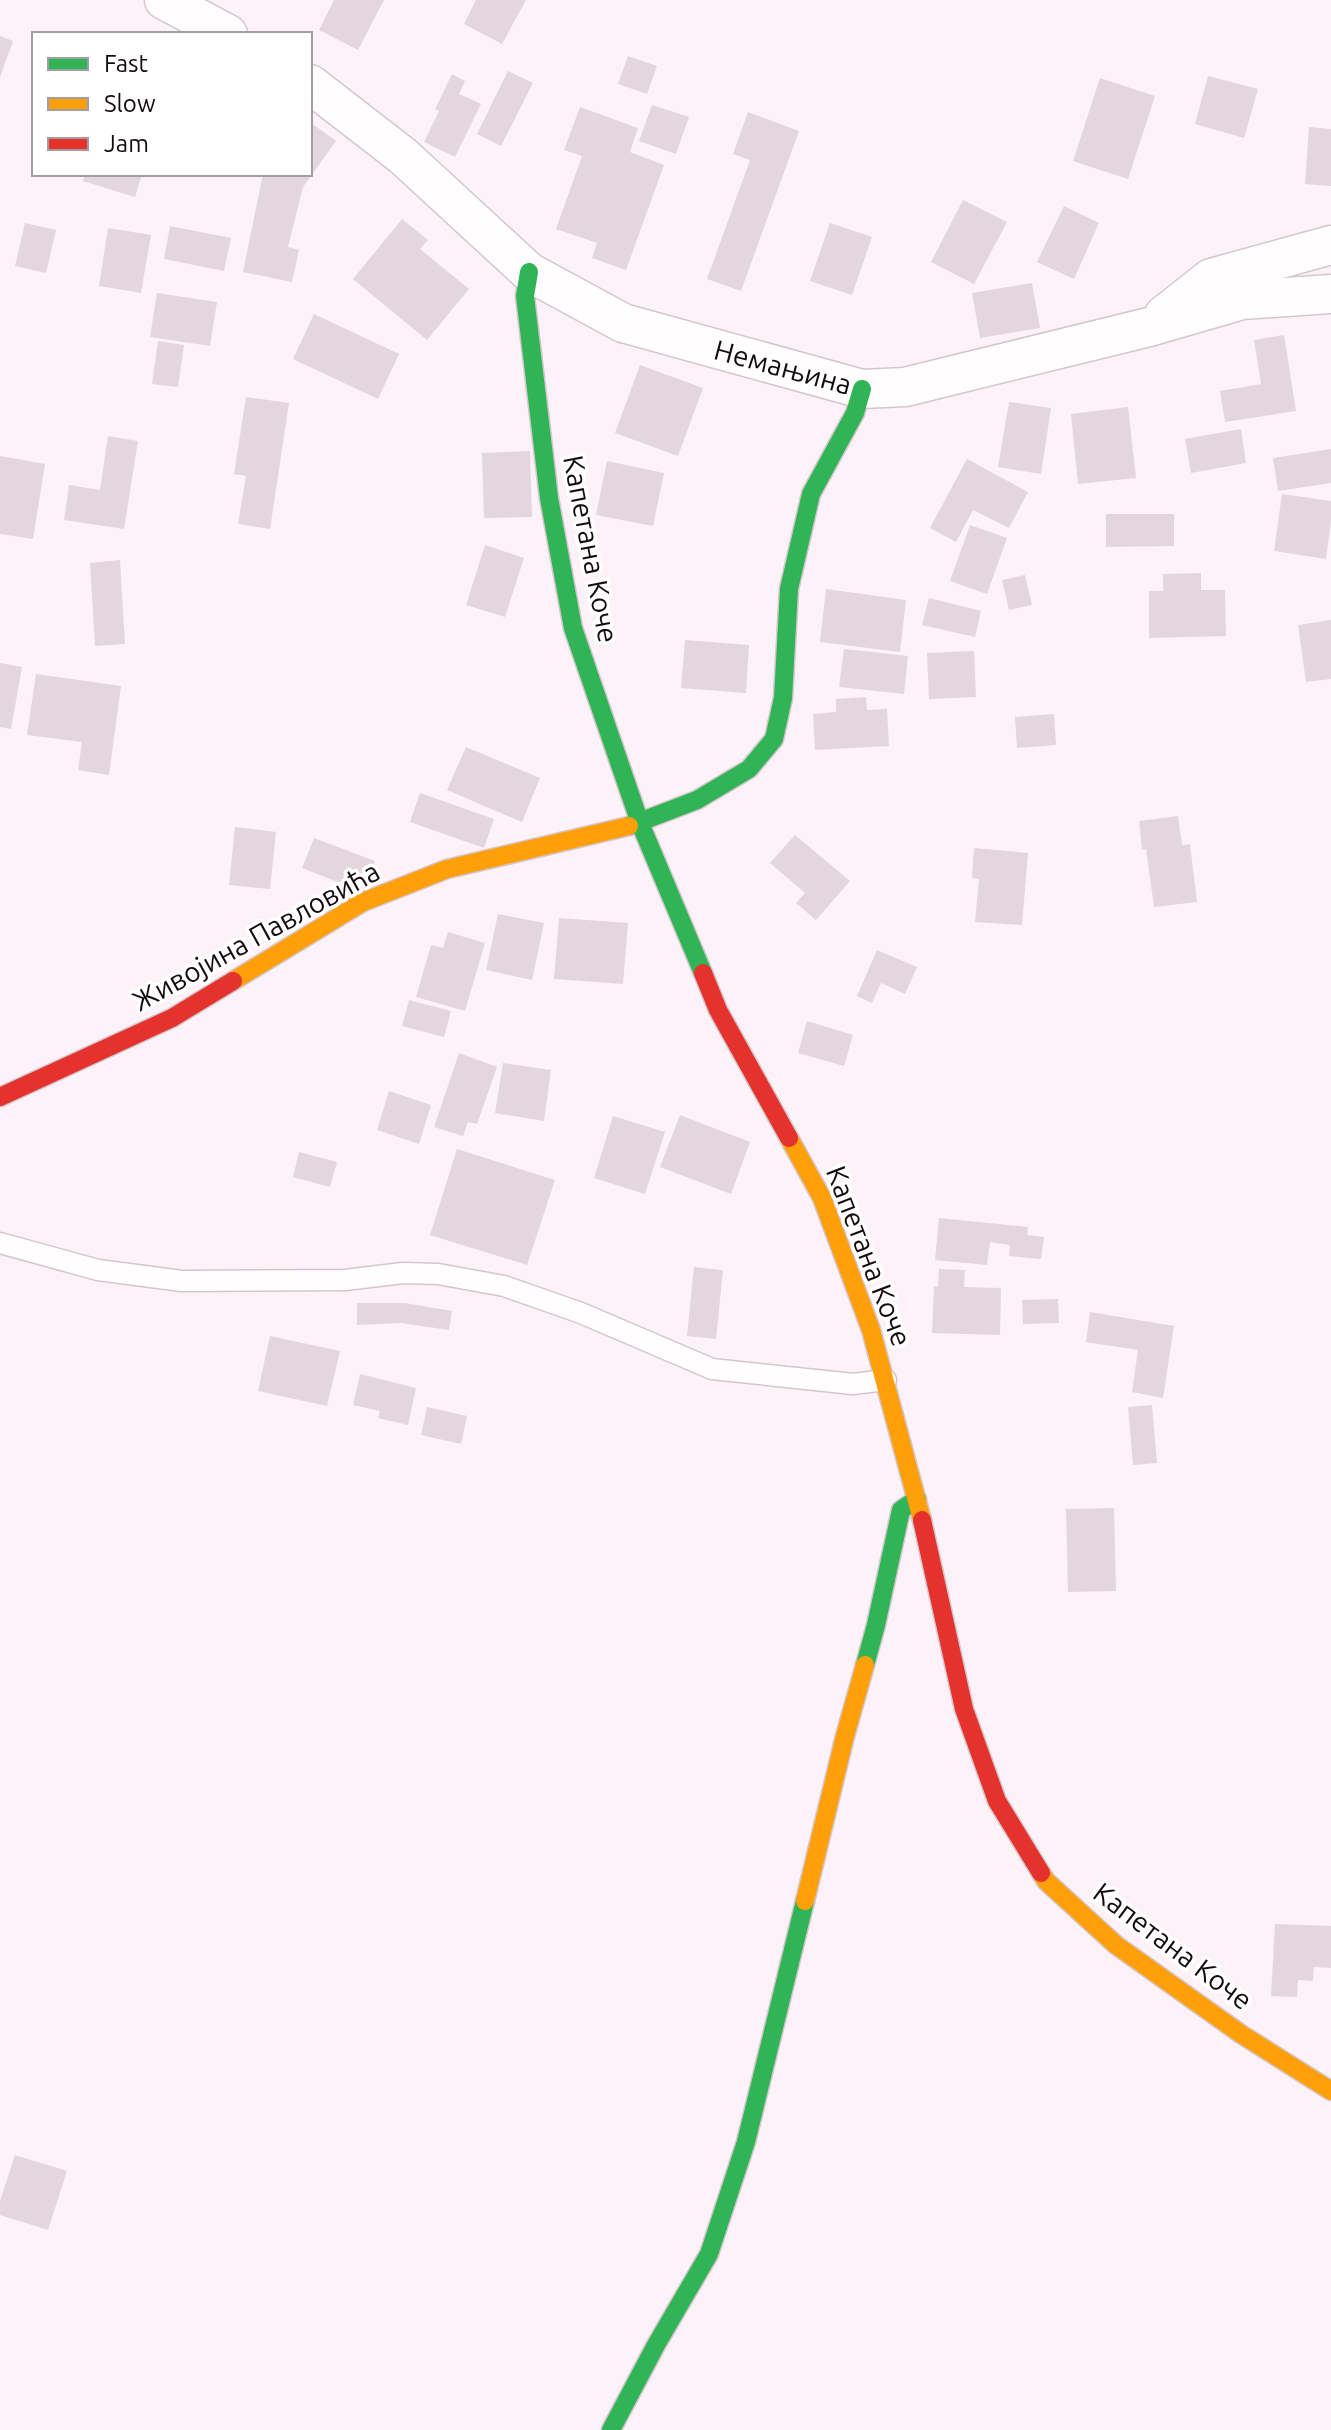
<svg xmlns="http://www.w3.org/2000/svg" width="1331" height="2430" font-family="Ubuntu,sans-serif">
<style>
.building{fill:#e3d7dd}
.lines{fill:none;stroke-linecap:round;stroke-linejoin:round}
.lane-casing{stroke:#d3c7cd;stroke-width:23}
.street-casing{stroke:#d3c7cd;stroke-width:41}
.fast-casing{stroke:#d3c7cd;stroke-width:21}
.slow-casing{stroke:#d3c7cd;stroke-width:21}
.jam-casing{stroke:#d3c7cd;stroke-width:21}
.lane{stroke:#fffdfe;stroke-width:20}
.street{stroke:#fffdfe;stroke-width:38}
.fast{stroke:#30b455;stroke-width:18}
.slow{stroke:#ff9f0a;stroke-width:18}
.jam{stroke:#e5322d;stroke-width:18}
.labels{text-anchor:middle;stroke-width:7;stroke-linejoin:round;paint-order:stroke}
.street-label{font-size:28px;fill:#160a11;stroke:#fff}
</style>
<rect width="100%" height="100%" fill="#fcf2f7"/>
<path class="building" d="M334,0H384L358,50L319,30Z
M476,0H526L502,44L464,24Z
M0,36L13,41L0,77Z
M628,56L657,66L647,94L618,84Z
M508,71L533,83L501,146L477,134Z
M452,74L465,81L459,94L481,104L455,157L424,142L439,111L435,109Z
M1208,76L1258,89L1244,138L1195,124Z
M1100,78L1155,96L1128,179L1073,161Z
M652,105L689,117L676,154L639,141Z
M580,107L638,128L630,152L664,165L626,270L592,258L597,243L556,229L582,156L564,150Z
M748,112L799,131L741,291L707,279L750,160L733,154Z
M310,122L336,141L303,187L288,247L299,250L292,282L243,272L263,174H310Z
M1309,127L1331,129V186L1305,184Z
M85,174H142L135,197L83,181Z
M963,200L1007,222L974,284L931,262Z
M1064,206L1099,223L1074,279L1037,262Z
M402,219L428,240L420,249L469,289L427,340L353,279Z
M25,223L56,230L46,273L15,266Z
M830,223L872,237L852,295L810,281Z
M170,226L231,238L224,271L164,259Z
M108,228L151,235L141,293L99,286Z
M1032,283L1040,328L980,338L972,293Z
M157,293L217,302L210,346L150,337Z
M314,314L399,354L378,399L293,359Z
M1284,335L1296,411L1225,422L1220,391L1261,384L1254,340Z
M158,341L184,345L178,387L152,384Z
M640,365L703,388L678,456L615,433Z
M246,397L289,403L270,529L238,524L246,476L234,474Z
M1009,402L1051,408L1041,474L998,467Z
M1128,407L1136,478L1078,484L1071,414Z
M1241,429L1246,463L1191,473L1185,439Z
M108,436L138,441L124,529L64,520L69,485L100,490Z
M1331,449V483L1278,491L1273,458Z
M530,451L532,517L484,518L482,453Z
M0,456L45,464L33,539L0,534Z
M967,459L1028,492L1009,528L973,510L956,542L930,528Z
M607,461L664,473L653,526L596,515Z
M1282,494L1331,501V521L1326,559L1274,551Z
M1106,514H1174V546L1106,547Z
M970,525L1007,538L987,594L950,581Z
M485,545L524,558L505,617L466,605Z
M120,560L125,644L95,646L90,563Z
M1201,573V590H1225L1226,636L1149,638V591H1163V574Z
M1025,575L1032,605L1009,610L1002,580Z
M826,589L906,600L900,652L820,642Z
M929,598L981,611L975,637L922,625Z
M1331,620V679L1306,682L1298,625Z
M685,640L749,645L746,693L681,688Z
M844,649L908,656L904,694L839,687Z
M974,651L976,697L929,699L927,653Z
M0,663L22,667L11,729L0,727Z
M36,674L121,686L109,775L78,770L82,742L27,735Z
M866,697L867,710L887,709L889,746L815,750L813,714L836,712V699Z
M1054,714L1056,745L1017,748L1015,717Z
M466,747L540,778L522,822L447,790Z
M420,793L494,819L484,848L410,822Z
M1178,816L1182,845L1190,844L1197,902L1154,907L1146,849L1142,850L1139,821Z
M235,827L276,832L270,889L229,885Z
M795,835L850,881L816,920L796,903L805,893L770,863Z
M314,838L375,861L363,892L302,868Z
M974,848L1028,853L1022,925L975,922L979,879L972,878Z
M498,914L544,923L532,980L486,970Z
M559,918L628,923L623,984L554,979Z
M448,932L485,943L465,1011L416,997L431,945L443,948Z
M877,950L917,967L905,994L881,983L872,1003L857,996Z
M409,1000L451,1011L444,1037L402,1026Z
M807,1021L853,1035L844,1066L798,1053Z
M459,1053L497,1067L477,1124L468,1122L463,1136L434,1127Z
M503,1063L551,1070L544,1121L495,1113Z
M389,1091L431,1105L419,1144L377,1130Z
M680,1115L750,1142L731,1194L660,1167Z
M613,1116L665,1132L645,1194L594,1178Z
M457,1149L555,1180L527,1265L430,1235Z
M299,1152L337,1162L330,1187L293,1177Z
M939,1218L1028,1227L1027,1235L1044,1237L1041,1259L1009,1256L1010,1245L990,1242L987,1265L935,1260Z
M694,1267L723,1270L716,1339L687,1336Z
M939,1269L965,1270L964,1287L1001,1288L1000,1335L932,1333L934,1286L938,1287Z
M1058,1299L1059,1323L1023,1324L1022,1300Z
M357,1303H405L452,1311L449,1330L401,1323L357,1325Z
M1090,1312L1174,1326L1163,1398L1132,1392L1138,1350L1086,1342Z
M270,1336L340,1351L327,1406L258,1391Z
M360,1374L416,1388L408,1425L378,1418L380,1411L353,1405Z
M1152,1405L1157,1463L1133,1465L1128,1407Z
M427,1407L467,1416L461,1444L421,1435Z
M1114,1508L1116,1591L1068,1592L1066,1509Z
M1275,1924L1331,1926V1968L1314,1967L1313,1981L1298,1980L1297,1997L1271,1996Z
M15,2155L67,2171L48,2230L0,2215V2201Z"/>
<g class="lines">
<g class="lane-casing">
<path id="lane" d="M0,1243L98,1270L182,1281L345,1280L403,1273L438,1274L504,1286L581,1313L712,1369L853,1384L886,1380"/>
</g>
<g class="street-casing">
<path id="street" d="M164,0L228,34
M310,84L403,156L529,272L623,323L862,389L905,387L1149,327L1242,300L1331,294
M1164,315L1211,278L1331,245"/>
</g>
<g class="fast-casing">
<path id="fast" d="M529,272L525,296L549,498L573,628L640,823L703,973
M629,826L697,800L749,769L774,739L783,698L789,589L811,494L855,413L862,389
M865,1665L876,1625L901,1510L917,1499
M611,2430L656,2345L709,2254L746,2142L805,1901"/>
</g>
<g class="slow-casing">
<path id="slow" d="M233,981L363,902L447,869L629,826
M789,1138L822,1198L871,1330L922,1520
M1041,1873L1046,1881L1116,1945L1241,2034L1331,2091
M805,1901L845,1736L865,1665"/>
</g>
<g class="jam-casing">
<path id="jam" d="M703,973L718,1010L789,1138
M0,1097L172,1018L233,981
M922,1520L964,1709L997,1801L1041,1873"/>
</g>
<use href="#lane" class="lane"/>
<use href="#street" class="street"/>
<use href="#fast" class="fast"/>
<use href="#slow" class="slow"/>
<use href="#jam" class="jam"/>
</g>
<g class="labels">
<g class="street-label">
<text transform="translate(783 367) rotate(15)" y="10">Немањина</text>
<text transform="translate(591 549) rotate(79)" y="10">Капетана Коче</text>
<text transform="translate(256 936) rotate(-29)" y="10">Живојина Павловића</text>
<text transform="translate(869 1256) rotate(69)" y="10">Капетана Коче</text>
<text transform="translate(1173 1946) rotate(37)" y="10">Капетана Коче</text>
</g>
</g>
<rect x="32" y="32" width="280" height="144" fill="#ffffff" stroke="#a29da0" stroke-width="2"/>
<rect x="48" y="58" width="40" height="12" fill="#30b455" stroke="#a29da0" stroke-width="2"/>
<text x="104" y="72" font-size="24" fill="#160a11">Fast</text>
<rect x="48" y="98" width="40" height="12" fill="#ff9f0a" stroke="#a29da0" stroke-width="2"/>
<text x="104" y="112" font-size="24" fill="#160a11">Slow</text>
<rect x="48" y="138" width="40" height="12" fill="#e5322d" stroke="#a29da0" stroke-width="2"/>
<text x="104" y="152" font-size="24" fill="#160a11">Jam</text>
</svg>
